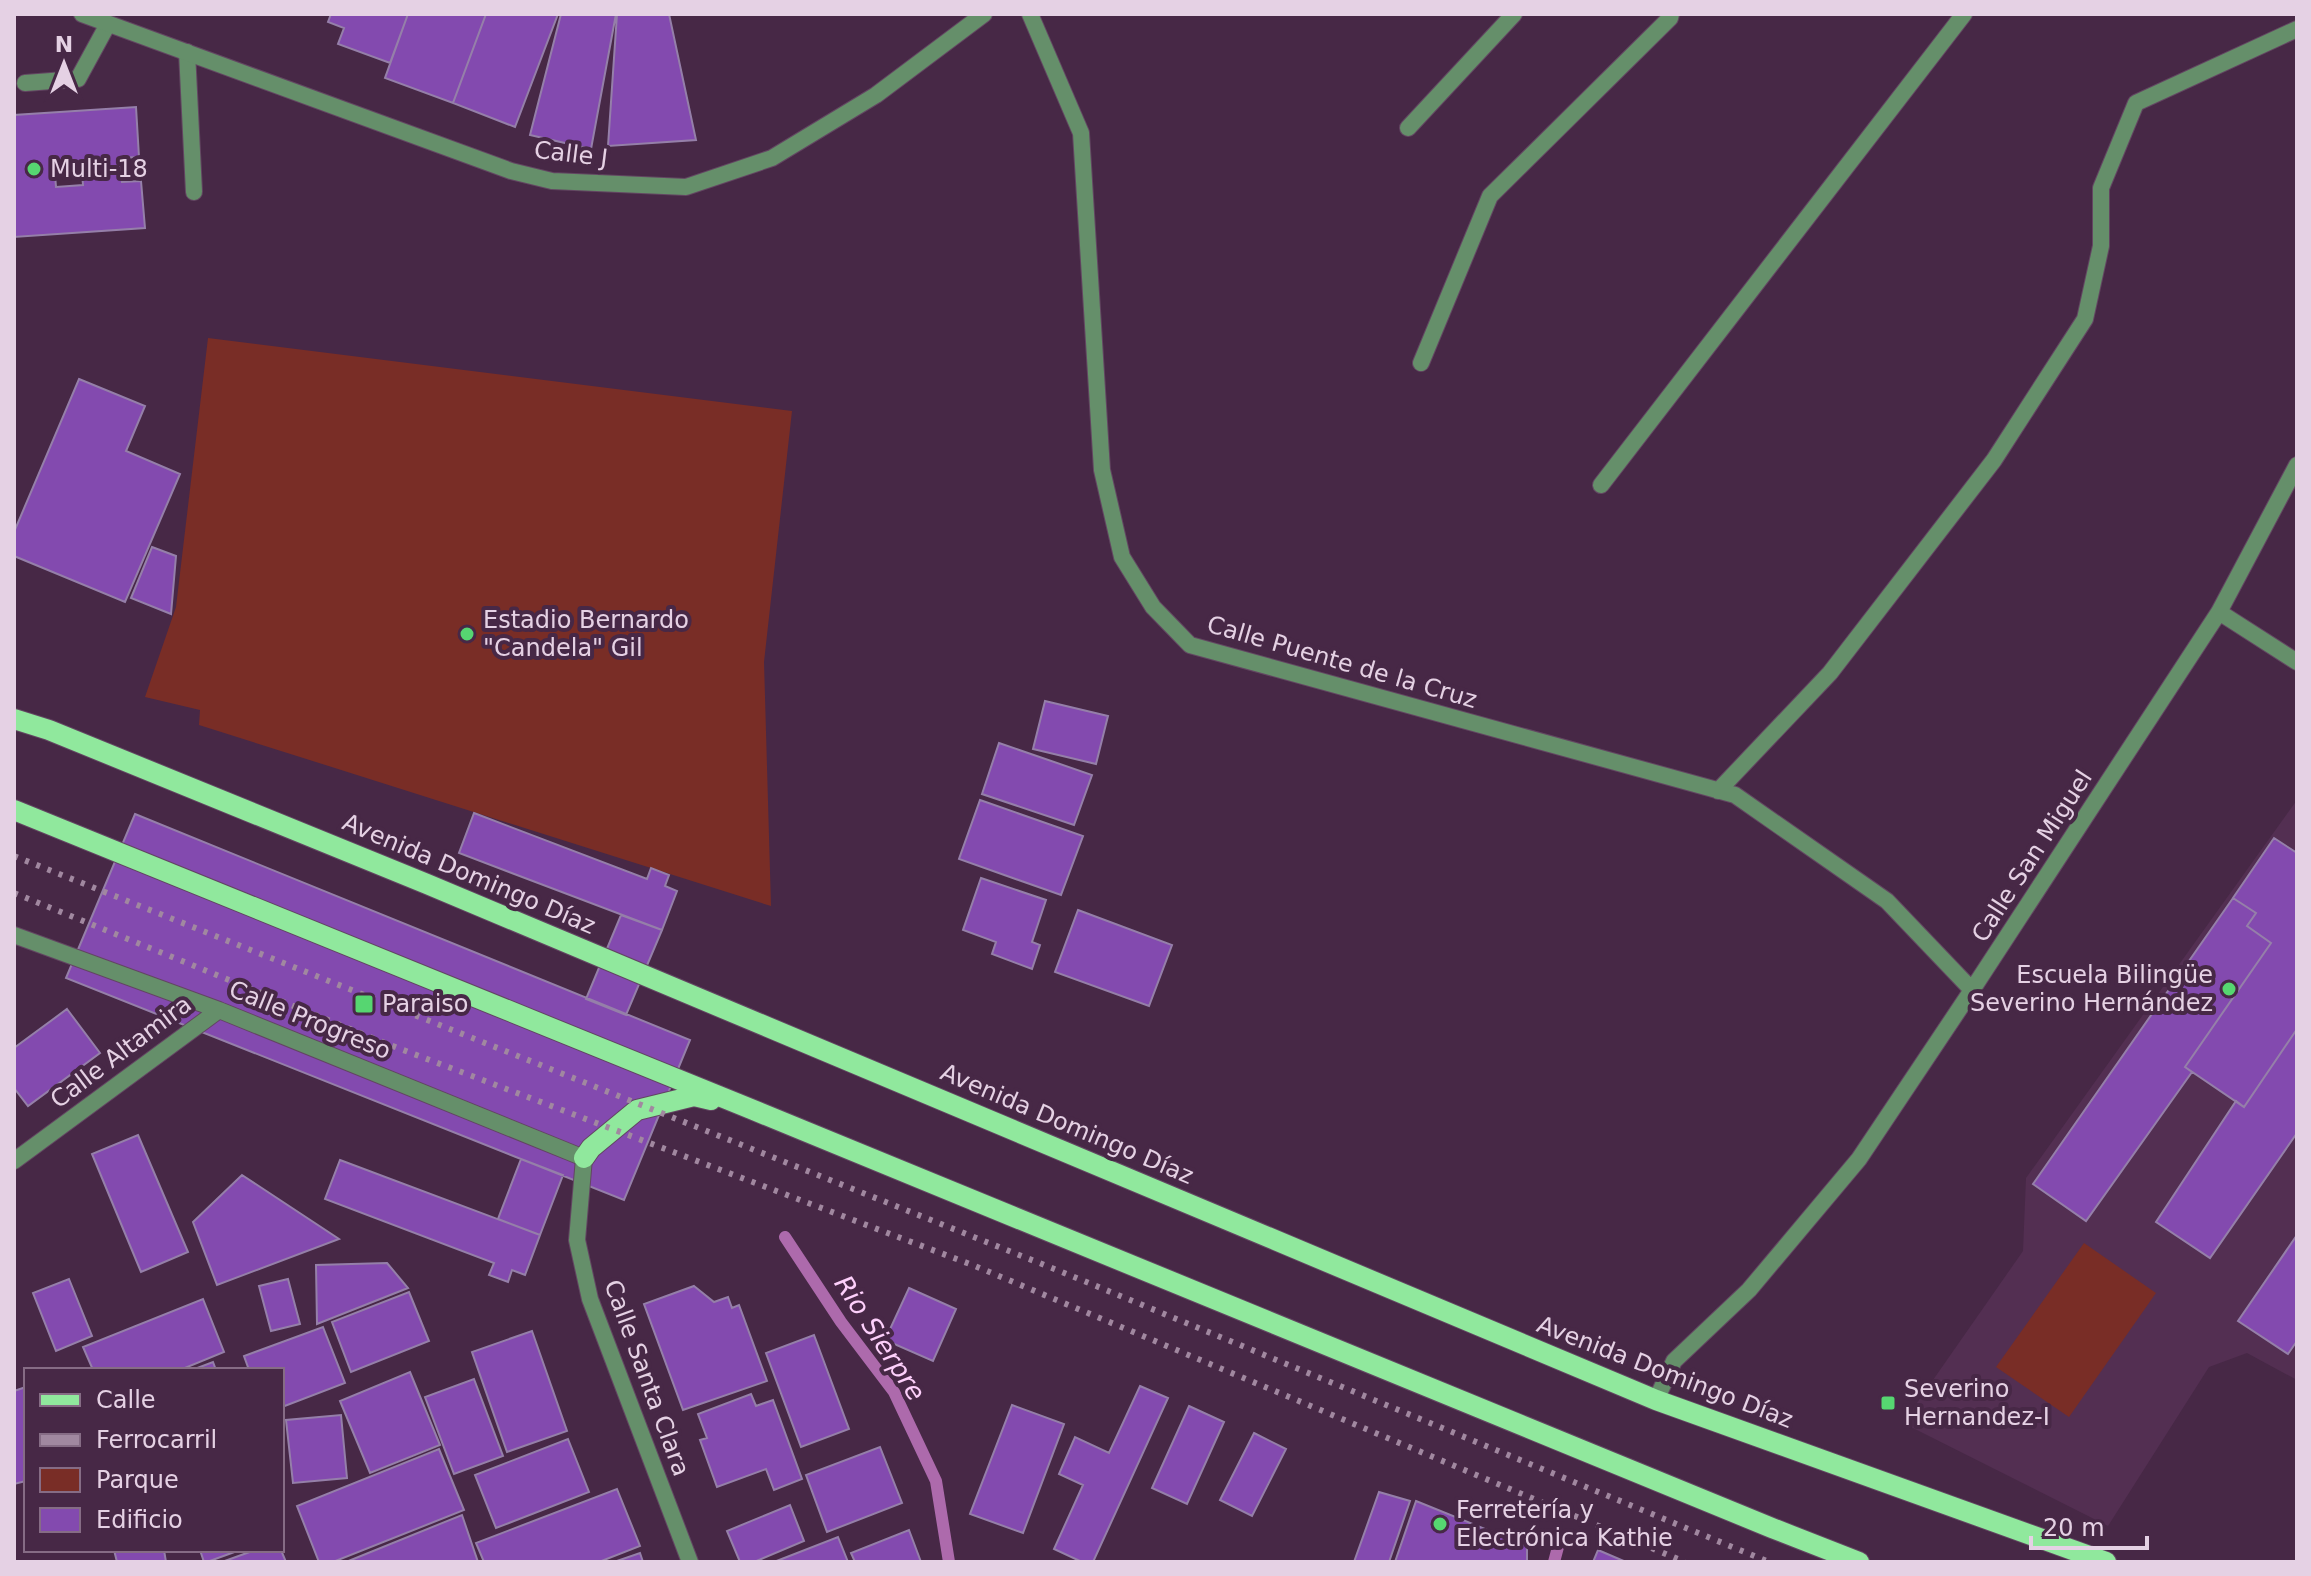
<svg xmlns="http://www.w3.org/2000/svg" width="2311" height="1576" font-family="'DejaVu Sans',sans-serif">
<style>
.built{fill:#532f52}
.green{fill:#792d26}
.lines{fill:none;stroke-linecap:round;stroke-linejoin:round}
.stream{stroke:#ad6aac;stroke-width:12}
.building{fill:#834aaf;stroke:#957fa9;stroke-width:2;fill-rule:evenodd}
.service-casing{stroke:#634662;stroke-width:18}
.minor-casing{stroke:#634662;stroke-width:18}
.primary-casing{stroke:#634662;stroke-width:22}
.service{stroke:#658f6a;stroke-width:16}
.minor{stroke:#658f6a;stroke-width:16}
.primary{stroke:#90e89d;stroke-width:20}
.rail{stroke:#a188a0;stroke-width:6;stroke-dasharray:4 8;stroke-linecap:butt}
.poi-dot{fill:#56d671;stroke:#472846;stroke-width:3}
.labels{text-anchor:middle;stroke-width:8;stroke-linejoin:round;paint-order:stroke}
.street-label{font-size:24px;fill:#e5d1e4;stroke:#472846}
.poi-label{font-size:24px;fill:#e5d1e4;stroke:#472846;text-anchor:start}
.water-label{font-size:26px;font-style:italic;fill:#fdd0fb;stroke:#472846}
</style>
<rect width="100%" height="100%" fill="#472846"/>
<path class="built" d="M2297,800V1380L2247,1353L2209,1367L2108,1526L1903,1423L2023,1251L2026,1178Z"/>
<path class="green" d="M208,338L792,411L764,662L771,906L199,725L200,710L145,697L176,607Z
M2084,1243L2156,1293L2069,1417L1996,1367Z"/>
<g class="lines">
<path class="stream" d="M785,1237L841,1322L894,1392L936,1481L949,1562
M1554,1562L1558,1547"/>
</g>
<path class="building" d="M331,14H408L390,63L338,44L344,28L328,22Z
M408,14H486L453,103L385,78Z
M486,14H558L515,127L453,103Z
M561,14H616L591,149L530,135Z
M617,14H669L696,140L608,146Z
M136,107L139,157L120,158L122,182L141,181L145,228L14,237V115ZM81,161L83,185L56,187L54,162Z
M79,379L145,406L126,451L180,474L125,602L14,556V532Z
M152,547L176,556L171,614L131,598Z
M1045,701L1108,716L1096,764L1033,749Z
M999,743L1092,775L1074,825L982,794Z
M980,800L1083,836L1061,895L959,859Z
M474,813L647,879L651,868L669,875L665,886L677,891L662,930L459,853Z
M135,814L690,1040L624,1200L66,978Z
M2274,838L2297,853V1029L2244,1107L2185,1067L2271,943L2247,926L2256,913L2233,898Z
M981,878L1046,900L1032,942L1040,945L1032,969L992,954L996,942L963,930Z
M2233,898L2256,913L2247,926L2271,943L2185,1067L2192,1072L2086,1221L2033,1184Z
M1078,910L1172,945L1149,1006L1055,972Z
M621,915L662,930L626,1015L586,999Z
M67,1009L100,1053L28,1106L14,1088V1048Z
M2297,1029V1133L2210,1258L2156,1222L2236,1101L2244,1107Z
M138,1135L188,1252L141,1272L92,1154Z
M521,1159L563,1175L540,1235L498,1219Z
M340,1160L540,1235L525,1275L512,1270L508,1282L489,1275L494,1263L325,1199Z
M242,1175L339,1239L217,1285L193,1222Z
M2297,1235V1341L2288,1354L2238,1321Z
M387,1263L408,1288L317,1324L316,1265Z
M69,1279L92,1336L56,1351L33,1293Z
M288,1279L300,1324L271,1331L259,1286Z
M694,1286L714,1302L728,1297L732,1308L739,1305L767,1381L683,1410L644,1304Z
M909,1288L956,1309L933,1361L885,1340Z
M409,1292L429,1341L351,1372L332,1322Z
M203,1299L224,1352L180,1370H93L83,1347Z
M323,1327L345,1383L282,1407V1370H249L244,1356Z
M532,1331L567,1431L507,1452L472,1352Z
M814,1335L849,1429L801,1447L766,1353Z
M213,1362L216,1370H192Z
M410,1372L440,1445L370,1473L340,1401Z
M474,1379L503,1456L454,1474L425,1397Z
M1140,1386L1168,1398L1093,1562H1082L1054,1549L1083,1485L1059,1474L1075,1437L1109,1453Z
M26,1387V1481L14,1484V1391Z
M751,1394L756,1406L773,1400L802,1479L774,1490L766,1469L717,1487L700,1440L707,1438L698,1414Z
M1012,1405L1064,1424L1023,1533L970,1514Z
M1189,1406L1224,1422L1187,1504L1152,1488Z
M341,1415L347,1478L293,1483L286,1420Z
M1254,1433L1286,1449L1252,1516L1220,1500Z
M568,1439L589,1492L496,1528L475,1475Z
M880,1447L902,1503L827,1532L806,1475Z
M439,1449L464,1510L333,1562H319L297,1506Z
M617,1489L640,1546L599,1562H484L476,1543Z
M1379,1492L1410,1501L1389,1562H1354Z
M1416,1501L1527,1546V1562H1395Z
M790,1505L804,1541L754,1562H740L727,1531Z
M462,1515L478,1562H346Z
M909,1530L921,1562H855L851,1553Z
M838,1537L848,1562H774Z
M114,1550H164L166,1562H117Z
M200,1550H240L207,1562H204Z
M255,1550H281L286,1562H222Z
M1598,1550L1626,1562H1593Z
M640,1553L643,1562H614Z"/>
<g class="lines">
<g class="service-casing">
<path id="service" d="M187,52L194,192
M25,83L78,79L108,24"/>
</g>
<g class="minor-casing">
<path id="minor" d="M82,14L511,171L552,181L686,187L772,158L876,95L984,14
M1030,14L1081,133L1102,470L1122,557L1153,607L1190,645L1735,795L1887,901L1972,990
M1408,128L1514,14
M1421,363L1490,196L1670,18L1671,14
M1601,485L1964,14
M2219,612L2297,662
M1718,791L1830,673L1994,460L2085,319L2101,246V188L2136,103L2297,29
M14,935L219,1010L584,1158L577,1240L590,1299L690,1562
M14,1161L219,1010
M1656,1400L1674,1361L1749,1290L1859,1159L1972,990L2219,612L2297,465"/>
</g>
<g class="primary-casing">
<path id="primary" d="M14,719L49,730L427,884L1656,1400L2106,1562
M14,810L751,1109L1772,1528L1859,1562
M584,1158L591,1148L637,1110L694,1096L711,1100"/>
</g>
<use href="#service" class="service"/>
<use href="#minor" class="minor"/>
<use href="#primary" class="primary"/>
<path class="rail" d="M14,856L1062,1272L1769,1562
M14,893L390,1045L975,1266L1685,1562"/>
</g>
<g class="poi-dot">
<circle cx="34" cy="169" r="8"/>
<circle cx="467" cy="634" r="8"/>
<circle cx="2229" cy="989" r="8"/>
<rect x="354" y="994" width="20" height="20" rx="4"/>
<rect x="1880" y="1395" width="16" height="16" rx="4"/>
<circle cx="1440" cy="1524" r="8"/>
</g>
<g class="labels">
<g class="street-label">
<text transform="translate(571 154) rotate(7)" y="8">Calle J</text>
<text transform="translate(1342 662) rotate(16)" y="8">Calle Puente de la Cruz</text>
<text transform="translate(2032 856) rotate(-57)" y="8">Calle San Miguel</text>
<text transform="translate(469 874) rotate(23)" y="8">Avenida Domingo Díaz</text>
<text transform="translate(310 1020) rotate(22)" y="8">Calle Progreso</text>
<text transform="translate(121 1052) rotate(-37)" y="8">Calle Altamira</text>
<text transform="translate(1067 1124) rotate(23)" y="8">Avenida Domingo Díaz</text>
<text transform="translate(1665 1372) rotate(21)" y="8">Avenida Domingo Díaz</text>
<text transform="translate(647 1378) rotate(70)" y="8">Calle Santa Clara</text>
</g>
<g class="poi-label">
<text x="50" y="177">Multi-18</text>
<text x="483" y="628">Estadio Bernardo<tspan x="483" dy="28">"Candela" Gil</tspan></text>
<text x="2213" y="983" text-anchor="end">Escuela Bilingüe<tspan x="2213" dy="28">Severino Hernández</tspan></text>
<text x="382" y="1012">Paraiso</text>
<text x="1904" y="1397">Severino<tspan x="1904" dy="28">Hernandez-I</tspan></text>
<text x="1456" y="1518">Ferretería y<tspan x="1456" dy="28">Electrónica Kathie</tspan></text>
</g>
<g class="water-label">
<text transform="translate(880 1338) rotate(57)" y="9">Rio Sierpre</text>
</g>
</g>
<rect width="2311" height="1576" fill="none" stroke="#e5d1e4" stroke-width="32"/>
<rect x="24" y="1368" width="260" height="184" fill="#472846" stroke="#866c85" stroke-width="2"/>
<rect x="40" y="1394" width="40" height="12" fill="#90e89d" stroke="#866c85" stroke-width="2"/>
<text x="96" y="1408" font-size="24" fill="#e5d1e4">Calle</text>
<rect x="40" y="1434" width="40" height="12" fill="#a188a0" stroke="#866c85" stroke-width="2"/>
<text x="96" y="1448" font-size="24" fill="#e5d1e4">Ferrocarril</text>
<rect x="40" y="1468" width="40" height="24" fill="#792d26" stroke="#866c85" stroke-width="2"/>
<text x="96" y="1488" font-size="24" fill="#e5d1e4">Parque</text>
<rect x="40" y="1508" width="40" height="24" fill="#834aaf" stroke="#866c85" stroke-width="2"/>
<text x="96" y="1528" font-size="24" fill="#e5d1e4">Edificio</text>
<g transform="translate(64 64)" stroke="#472846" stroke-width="6" paint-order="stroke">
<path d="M0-6L14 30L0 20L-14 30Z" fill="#e5d1e4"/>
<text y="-12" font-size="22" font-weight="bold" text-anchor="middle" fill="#e5d1e4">N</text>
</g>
<path d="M2031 1536v12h116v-12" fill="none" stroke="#e5d1e4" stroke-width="4"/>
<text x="2043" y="1536" font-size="24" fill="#e5d1e4" stroke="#472846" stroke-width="6" paint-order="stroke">20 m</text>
</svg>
